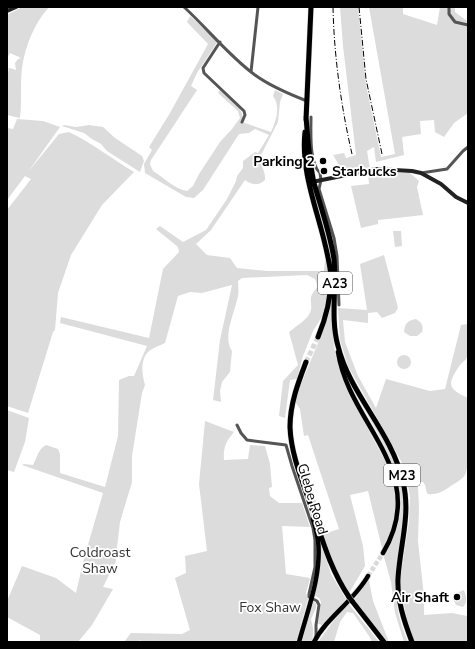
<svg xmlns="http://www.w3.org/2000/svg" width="475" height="649" font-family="'Nunito Sans',sans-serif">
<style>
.green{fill:#dcdcdc}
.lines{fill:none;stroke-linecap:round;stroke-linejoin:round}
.primary-tunnel{stroke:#d9d9d9;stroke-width:4.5;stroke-dasharray:4.5 2;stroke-linecap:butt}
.highway-tunnel{stroke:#d9d9d9;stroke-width:5;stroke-dasharray:5 2.5;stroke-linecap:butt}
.primary-casing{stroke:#dbdbdb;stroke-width:6}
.highway-casing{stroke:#dbdbdb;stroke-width:6}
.street{stroke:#555;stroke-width:3}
.secondary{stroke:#222;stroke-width:4}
.primary{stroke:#000;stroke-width:4.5}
.highway{stroke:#000;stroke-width:5}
.rail{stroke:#000;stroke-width:1;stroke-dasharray:6 2 1 2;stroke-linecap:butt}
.highway-bridge-casing{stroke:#dbdbdb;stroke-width:6;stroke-linecap:butt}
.highway-bridge{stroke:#000;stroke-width:5}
.poi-dot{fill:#000;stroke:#fff;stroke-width:1.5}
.labels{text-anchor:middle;stroke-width:3.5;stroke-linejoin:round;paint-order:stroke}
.shield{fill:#fff;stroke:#4c4c4c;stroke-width:1}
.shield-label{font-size:13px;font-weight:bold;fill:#000}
.poi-label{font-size:14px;font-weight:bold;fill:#000;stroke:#fff;text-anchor:end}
.street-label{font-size:14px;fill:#000;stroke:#fff}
.park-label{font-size:14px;fill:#333;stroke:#fff}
</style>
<rect width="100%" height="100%" fill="#fff"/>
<path class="green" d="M22,7H49C34,24 25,46 22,68C20,84 22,101 20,118L7,115V72L9,71L8,69L10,68L16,70L15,63L18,59L21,58L10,53L7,58V15Z
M340,7H358L366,85L381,157L395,154L369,7H403V14L437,25L440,7H455V12L467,21L468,20V113L454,123L444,137L435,132L434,120L420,121L421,134L402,137L404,155L376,162L374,147L367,151L370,169L341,174L339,165L333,155L344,153L346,158L356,155L343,46Z
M190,16L218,41L197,73L191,86L197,90L151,160L150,164L153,171C163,177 176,190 187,191L193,186L199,174L220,142L232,129L240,118L238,111L218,93L220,90C229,99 246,108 242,122L271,132C276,121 281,107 273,96L275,90L283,94L280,102L278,122L260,157C260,165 266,172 265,180C259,186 251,185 245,180L211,230L196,244L207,255L230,258L237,268L267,271H324L325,260L327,263L328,279L327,297L322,317L313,331L303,356L297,379L290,380L285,418L279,416L283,381L298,365L289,332C296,326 309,319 311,310C312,306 310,300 311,297C314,288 320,290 315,279L307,275L242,278L238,281C238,286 239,291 238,296C235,312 222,337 232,351L230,372L222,382L220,391L221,402L213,400L220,340L232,285L202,293L190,292L178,296L165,343C161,345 152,348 148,352C140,360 142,375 145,385L142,393L132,456V482L120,522L116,556V561L103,587L113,589L92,625L78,642H40V635L7,617V601L22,566L56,578L76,593L83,562L103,493L22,465L24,464L33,465C37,458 38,449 46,445L58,449L60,454V473L105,487L118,436L119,380L129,376H134L147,346L60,323L61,317L149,338L163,269L179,252L178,247L156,229L160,226L183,242L206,230L227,199L236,181L237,176L243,168V161L255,152L258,153L269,135L255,129L249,133L239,134L203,190L194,198L186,197L145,173L144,164L152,150L149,147L170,113L208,44L187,22Z
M17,119L43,121L60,127L28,172L59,134L69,132C92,143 112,159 134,172L102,205L71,255L58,293L55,330L53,332L28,413L7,406V210L31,179L25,176L7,200V128L13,129Z
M64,125L76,127L89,125L103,127L115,138L142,156L144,161L140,172L107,151L101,144L92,139L84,133L62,126Z
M368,172L410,173L419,181L417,187L423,215L378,220V224L361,228L351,186L369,184Z
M393,231H401L402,246L395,247Z
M384,255L398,308L395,313L382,318L377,312L368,313V323L343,320L345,342L358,376L376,408L386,379L430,391L445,389L461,325L468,324C468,332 470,348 468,355C467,359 463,362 460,365C447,384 447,388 468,398C468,412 471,464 465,475C462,480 453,484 448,488C442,492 435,495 428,494C425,491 427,486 423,482H419L418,486L419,509L418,541L424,596V615L452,613L467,616L468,613V642H415L408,625L401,591V573L409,521L410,497L407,480L401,461L348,366L340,340L338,308L367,310L360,264Z
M333,288C333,312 331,338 337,361C345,386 358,410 370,433C377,447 386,460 391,474C398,497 397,528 382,548L368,491L350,495L363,546L365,566L349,593C326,561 316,512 303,474L301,468L304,467L327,533L339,529L308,435L304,436L300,409L296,403V396L321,336L327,318Z
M416,319C421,322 424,325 422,332L417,336H410L404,332C405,323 407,321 416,319Z
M397 362a7 7 0 1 1 14 0a7 7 0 1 1-14 0Z
M353,385C373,421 400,459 404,501C406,522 400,544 397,565C393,593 397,616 408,642H404L395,613L391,582L384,557C391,543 398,530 400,514C406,473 372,424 353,389Z
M7,410L29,418L25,442L14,472L7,470Z
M205,421L234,432C226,441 223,448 224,460L248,459L250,445L265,446L270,464L272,487L269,488L270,496L279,503H302L310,527L282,526L286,574L310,578L306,593L308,599L296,642H143L140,640L139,642H124L131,633L182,634L190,630L175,578L186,573L185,556L207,551L199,484Z
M320,540L331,574L346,599L322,625L318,624L321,602L319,598L314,595C319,577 321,559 320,540Z
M369,580L373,601L389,642H387L354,600Z
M464,590C466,596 468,602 463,607L456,605L453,599L456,593Z
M312,601L316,603V608L311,619C313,628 315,633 311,642H300Z
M349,604L379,642H372L369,636L353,613L347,612L340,622L334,642H318L335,619Z"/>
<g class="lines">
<path class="primary-tunnel" d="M368,576L383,553"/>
<path class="highway-tunnel" d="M306,362L318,337"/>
<g class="primary-casing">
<path id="primary" d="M338,352C349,425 431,472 383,553
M299,642C308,609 322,574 318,540C317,533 315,526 313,519
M314,642C327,617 354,601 368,576"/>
</g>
<g class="highway-casing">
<path id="highway" d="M306,117C308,139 309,161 314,183C321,208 330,233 334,259C337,287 330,318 338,346C350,395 392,432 403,482C411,514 400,545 398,578C397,600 404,621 412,642
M306,120L311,7
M305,132C301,169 315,204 324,240C327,252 330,264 331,277C331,297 326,318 318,337
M306,362C298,383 290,404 290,427C291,456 304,485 313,512C323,542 331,570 349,597
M352,601L384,642"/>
</g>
<path class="street" d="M184,7C208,29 229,56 255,75C270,86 289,94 307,101
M449,7V14L455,22L468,25
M220,42L203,68L204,73L244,111L245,115L242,122
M251,72L258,7
M311,117C311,132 309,163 320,173L321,180L319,189L334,238L337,256L339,305
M421,173L447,169L463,151L468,147
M237,425L241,433L247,440L286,445
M286,445L292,466L313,528L315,540V567L309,594V597L317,601L319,605L316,625V637"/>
<path class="secondary" d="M7,11L16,7
M312,182L376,169L412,171L421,173L441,184L456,197L468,203"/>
<use href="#primary" class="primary"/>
<use href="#highway" class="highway"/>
<path class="rail" d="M333,7C334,56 341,106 352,154
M359,7L366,79L382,154"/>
<g class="highway-bridge-casing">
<path id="highway-bridge" d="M349,597L352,601"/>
</g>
<use href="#highway-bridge" class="highway-bridge"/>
</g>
<g class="poi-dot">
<circle cx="323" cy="161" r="4"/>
<circle cx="324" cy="171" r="4"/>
<circle cx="457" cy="597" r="4"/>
</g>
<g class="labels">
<g class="shield">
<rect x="318" y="272" width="34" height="22" rx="3"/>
<rect x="384" y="464" width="36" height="22" rx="3"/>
</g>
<g class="shield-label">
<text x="335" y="288">A23</text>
<text x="402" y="480">M23</text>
</g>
<g class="poi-label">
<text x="315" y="166">Parking 2</text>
<text x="332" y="176" text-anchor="start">Starbucks</text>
<text x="449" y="602">Air Shaft</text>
</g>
<g class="street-label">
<text transform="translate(313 499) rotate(73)" y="5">Glebe Road</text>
</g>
<g class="park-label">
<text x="100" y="557">Coldroast<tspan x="100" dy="16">Shaw</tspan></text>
<text x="270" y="612">Fox Shaw</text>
</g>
</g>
<rect width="475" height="649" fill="none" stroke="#000000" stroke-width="16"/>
</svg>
